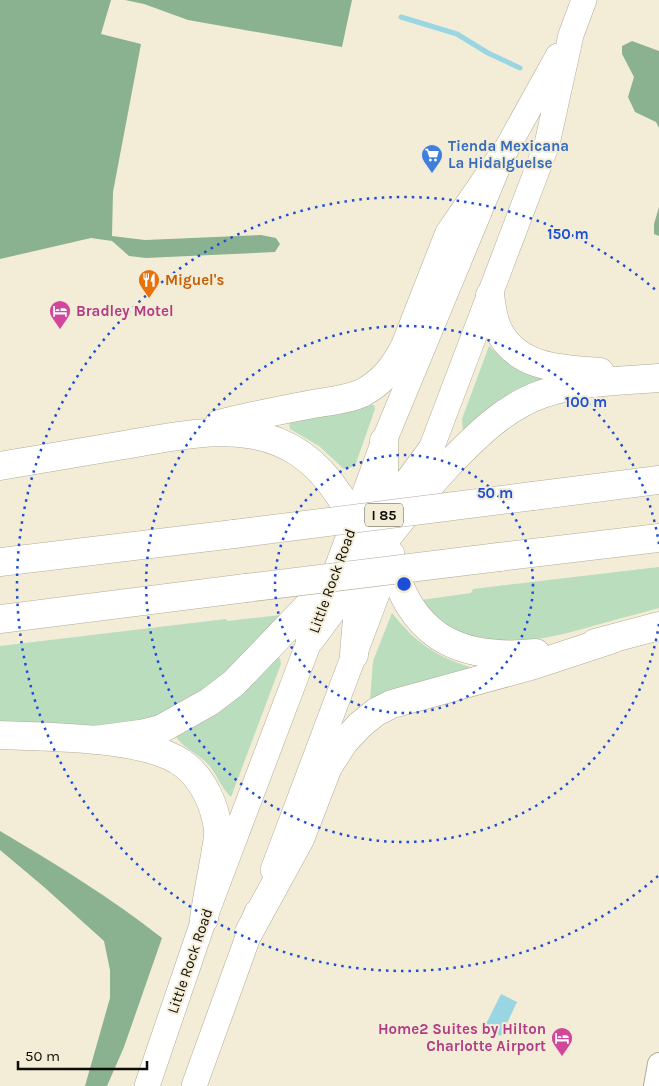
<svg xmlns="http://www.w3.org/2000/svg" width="659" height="1086" font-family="Karla,sans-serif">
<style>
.green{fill:#b9ddbd}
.forest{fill:#8bb290}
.water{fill:#99d5e2}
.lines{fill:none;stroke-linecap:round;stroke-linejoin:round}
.stream{stroke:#99d5e2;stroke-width:5}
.tertiary-casing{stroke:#b2ab97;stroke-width:24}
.secondary-casing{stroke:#b2ab97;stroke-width:26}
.motorway-casing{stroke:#b2ab97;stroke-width:29}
.tertiary{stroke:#fff;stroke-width:22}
.secondary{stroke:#fff;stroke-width:25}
.motorway{stroke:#fff;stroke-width:28}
.motorway-bridge-casing{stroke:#b2ab97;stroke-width:29;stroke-linecap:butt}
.motorway-bridge{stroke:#fff;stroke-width:28}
.ring{fill:none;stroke:#1d4ed8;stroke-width:2.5;stroke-dasharray:2.5 5}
.labels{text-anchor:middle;stroke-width:4;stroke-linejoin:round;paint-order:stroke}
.shield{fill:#f3edd7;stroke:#524f44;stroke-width:1}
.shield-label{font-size:14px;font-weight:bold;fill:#0d0b05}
.shop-label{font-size:15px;font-weight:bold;fill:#366cbe;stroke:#f3edd7;text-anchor:start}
.food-label{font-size:15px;font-weight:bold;fill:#c56008;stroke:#f3edd7;text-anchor:start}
.hotel-label{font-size:15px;font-weight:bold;fill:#b23c85;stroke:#f3edd7;text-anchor:start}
.street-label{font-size:15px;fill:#0d0b05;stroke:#f3edd7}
.centre{fill:#1d4ed8;stroke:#f3edd7;stroke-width:2.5}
.ring-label{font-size:15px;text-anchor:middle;font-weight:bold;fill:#1d4ed8;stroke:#f3edd7;stroke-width:4;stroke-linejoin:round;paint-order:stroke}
</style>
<rect width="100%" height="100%" fill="#f3edd7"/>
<path class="green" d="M489,346C507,364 519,372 544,379V381L463,431L462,419Z
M369,404L374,405L375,409L355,466L344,469L319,446L290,429L289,422Z
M659,567V608C642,613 624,617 607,622C561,635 505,653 458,632C443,625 431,612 421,600L471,593L473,589Z
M392,613C415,642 435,656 470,667V670L370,700L373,661Z
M281,615L234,666L186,704L138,723L89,726L0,724V646L226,619L227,621Z
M276,658H280L281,664L231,797C221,788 217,774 208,764C198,753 182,748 175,735Z"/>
<path class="forest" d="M0,0H111L101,34L141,44L113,192L112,236L145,240L261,235L276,238L280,244L275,252L146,258L129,256L112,241L91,238L0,259Z
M125,0H352L342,47L188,20L144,4Z
M632,41L659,51V128L656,122L635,112L628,97L634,77L622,54V46Z
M659,207V236L654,234V224Z
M0,831C56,864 111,898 162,938L124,1047L107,1086H85L110,998V970L104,941L44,887L0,850Z"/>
<path class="water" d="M501,994L517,1002L501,1036L484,1028Z"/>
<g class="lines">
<path class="stream" d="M401,17L457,34L488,53L520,68"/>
<g class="tertiary-casing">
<path id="tertiary" d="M655,1086L659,1064"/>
</g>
<g class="secondary-casing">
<path id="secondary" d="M423,470L547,144L571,35L584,0
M331,584L384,441L502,157L558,56
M273,870L392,554
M147,1086L204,919L317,621
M194,1086L257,912"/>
</g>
<g class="motorway-casing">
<path id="motorway" d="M490,295C492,308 493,322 500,333C520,369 564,369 600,372
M219,424C250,416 281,410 313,404C329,401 347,400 362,393C383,382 395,366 405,346L449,234L502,157
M384,441C384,464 384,486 384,509C384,519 383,530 384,540C385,551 391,562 395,573C417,642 467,660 536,653
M0,466C41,459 82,452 124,445C206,431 285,411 339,495C347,506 360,529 363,542C366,550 362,563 361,572C359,600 356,628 354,655
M533,496L659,480
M388,509L431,451
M499,557L659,538
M0,562L234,534
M0,619L246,588
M310,640C355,580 398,519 449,464C476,436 505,407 542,394C580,381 620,381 659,378
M595,643L659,626
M0,735C46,737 151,736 186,766C204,781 215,806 218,829C219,837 216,847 215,856C211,877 207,898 204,919
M95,740L140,734L161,729L209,702L234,683L307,607L345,565
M249,932L300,839L328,767L344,742L360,725L376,712L392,704L534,665L613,639"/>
</g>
<use href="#tertiary" class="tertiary"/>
<use href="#secondary" class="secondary"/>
<use href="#motorway" class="motorway"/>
<g class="motorway-bridge-casing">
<path id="motorway-bridge" d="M234,534L533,496
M246,588L499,557"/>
</g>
<use href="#motorway-bridge" class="motorway-bridge"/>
</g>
<g class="ring">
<circle cx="404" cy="584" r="129"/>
<path d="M659 624A258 258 0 1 1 659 544"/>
<path d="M658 876A387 387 0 1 1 658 292"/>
</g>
<defs>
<g id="supermarket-pin" transform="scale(1.125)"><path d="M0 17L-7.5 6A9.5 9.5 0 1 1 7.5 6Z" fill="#3f7fe0" stroke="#f3edd7"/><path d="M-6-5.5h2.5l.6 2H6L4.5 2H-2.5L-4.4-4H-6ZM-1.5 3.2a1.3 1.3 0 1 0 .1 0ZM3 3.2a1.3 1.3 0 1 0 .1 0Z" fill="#fff"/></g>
<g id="restaurant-pin" transform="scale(1.125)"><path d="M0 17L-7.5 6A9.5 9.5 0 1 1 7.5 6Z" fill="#e8710a" stroke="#f3edd7"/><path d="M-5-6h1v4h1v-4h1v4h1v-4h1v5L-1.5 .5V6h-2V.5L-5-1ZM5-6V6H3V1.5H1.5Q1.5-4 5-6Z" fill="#fff"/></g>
<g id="hotel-pin" transform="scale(1.125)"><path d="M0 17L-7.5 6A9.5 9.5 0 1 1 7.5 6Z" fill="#d1479c" stroke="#f3edd7"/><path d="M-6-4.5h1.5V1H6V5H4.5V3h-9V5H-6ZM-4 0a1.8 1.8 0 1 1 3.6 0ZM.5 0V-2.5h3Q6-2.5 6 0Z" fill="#fff"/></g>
</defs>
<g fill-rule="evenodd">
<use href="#supermarket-pin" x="432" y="155"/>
<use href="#restaurant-pin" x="149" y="280"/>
<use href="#hotel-pin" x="60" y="311"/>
<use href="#hotel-pin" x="562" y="1038"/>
</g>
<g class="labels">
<rect class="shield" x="365" y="503.5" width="38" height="23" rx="4"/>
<g class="shield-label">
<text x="384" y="520">I 85</text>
</g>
<g class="shop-label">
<text x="448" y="151">Tienda Mexicana<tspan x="448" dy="17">La Hidalguelse</tspan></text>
</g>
<g class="food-label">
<text x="165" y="285">Miguel's</text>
</g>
<g class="hotel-label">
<text x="76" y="316">Bradley Motel</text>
<text x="546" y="1034" text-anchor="end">Home2 Suites by Hilton<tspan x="546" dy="17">Charlotte Airport</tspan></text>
</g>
<g class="street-label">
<text transform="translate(332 581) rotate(-70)" y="5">Little Rock Road</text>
<text transform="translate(190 961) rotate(-71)" y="5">Little Rock Road</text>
</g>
</g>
<circle cx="404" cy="584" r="8" class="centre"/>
<g class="ring-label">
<text x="568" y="239">150 m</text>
<text x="586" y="407">100 m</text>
<text x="495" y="498">50 m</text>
</g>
<path d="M18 1061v8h129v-8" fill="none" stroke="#0d0b05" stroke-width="2.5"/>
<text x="25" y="1061" font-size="15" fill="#0d0b05" stroke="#f3edd7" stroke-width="4" paint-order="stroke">50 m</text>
</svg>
